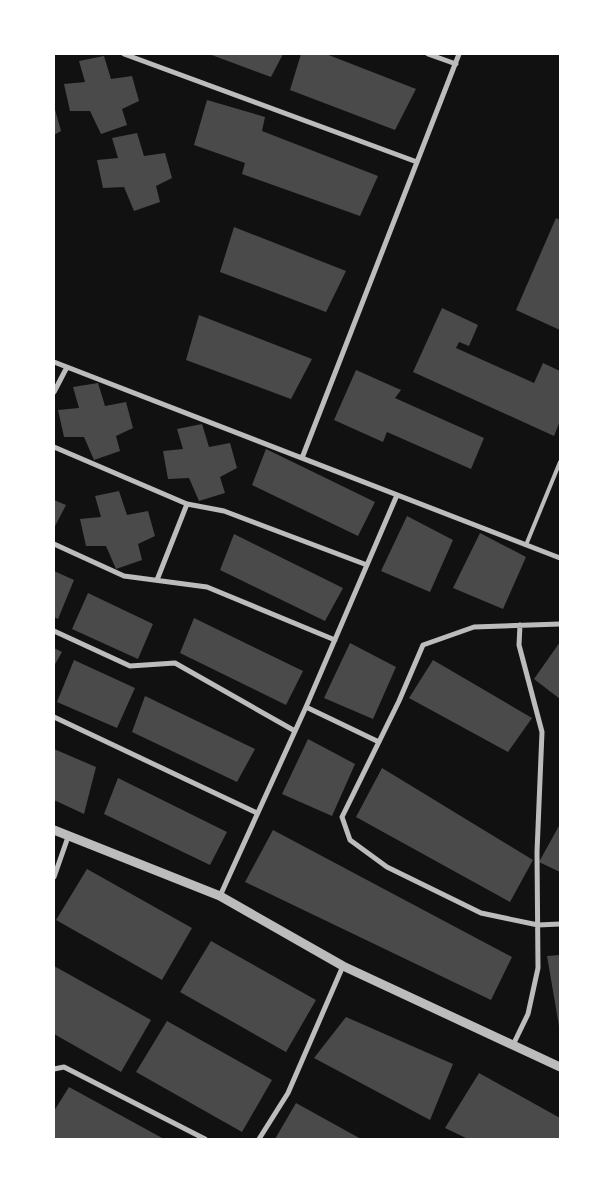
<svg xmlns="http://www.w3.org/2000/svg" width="614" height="1193" font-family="'IBM Plex Sans',sans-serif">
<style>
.building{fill:#4a4a4a}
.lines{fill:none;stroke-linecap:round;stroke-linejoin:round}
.service{stroke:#bcbcbc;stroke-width:4}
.minor{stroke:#bcbcbc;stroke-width:5}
.tertiary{stroke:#bcbcbc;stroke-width:9}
</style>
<rect width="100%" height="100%" fill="#111"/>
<path class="building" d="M209,54H283L271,77Z
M301,54H326L416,89L395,130L290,90Z
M104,56L111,79L132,76L139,101L122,109L127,125L101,134L90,111H70L64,84L85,82L79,61Z
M207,100L265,117L262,131L378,176L360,216L242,174L245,163L194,145Z
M54,106L61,131L54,135Z
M137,133L144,156L165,153L172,178L156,186L160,202L134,211L124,187L103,188L97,160L118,158L112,138Z
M556,218L560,220V330L516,310Z
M234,227L346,271L326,312L220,272Z
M442,308L478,325L469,346L459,342L456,348L534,383L543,363L560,371V421L554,436L413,372Z
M199,315L312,359L291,399L186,360Z
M356,370L401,390L395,398L484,438L471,469L387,432L383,442L334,420Z
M98,383L105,406L126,402L133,428L116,436L120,451L94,460L84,437H64L58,410L79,408L73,387Z
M202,424L209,447L230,443L237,468L220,477L225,493L199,501L189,478L168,479L163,451L183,449L177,429Z
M266,449L375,502L358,536L252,485Z
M119,491L127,515L148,511L155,536L138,544L142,560L116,569L106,546H86L80,519L101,517L95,496Z
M54,500L66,505L54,528Z
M407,516L453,540L430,592L381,571Z
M480,533L526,557L503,609L453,588Z
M234,534L343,588L325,621L220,570Z
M54,571L74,580L58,619L54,617Z
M88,593L153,624L138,659L72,629Z
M194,618L303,671L286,705L180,653Z
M560,642V699L534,679Z
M350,643L396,667L373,719L324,698Z
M54,648L62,652L54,666Z
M74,660L135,688L117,728L57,702Z
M433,660L532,718L508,752L409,698Z
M145,696L255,749L237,782L132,732Z
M308,739L355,764L332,816L282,794Z
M54,749L96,767L84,814L54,800Z
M382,768L533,860L510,902L356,817Z
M118,778L227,832L210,865L104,814Z
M560,824V872L539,862Z
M273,830L512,957L491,1000L245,882Z
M87,869L192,928L162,980L56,920Z
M211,941L316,1000L286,1052L180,992Z
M560,955V1026H559L547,956Z
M54,966L151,1020L121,1072L54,1034Z
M346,1017L453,1064L430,1120L314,1058Z
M167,1021L272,1080L242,1132L136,1072Z
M479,1073L560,1118V1139H468L445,1128Z
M69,1087L164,1139H54V1111Z
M296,1103L361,1139H275Z"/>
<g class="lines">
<path class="service" d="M526,545L560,462"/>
<path class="minor" d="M124,54L417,162
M428,54L456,64
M54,362L560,558
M54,392L67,367
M54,447L187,504L224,511L367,565
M302,458L459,54
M54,544L124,576L207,587L335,640
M157,580L187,504
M560,624L474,627L423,645L399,701L342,817L350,840L387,867L481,913L538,925L560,924
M54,631L130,666L175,663L295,731
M306,707L379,742
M54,717L257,813
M54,877L68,837
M220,896L306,707L397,495
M513,1045L528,1014L538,968L537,852L542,732L519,645L520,625
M54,1069L64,1067L205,1139
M259,1139L288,1093L343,966"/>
<path class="tertiary" d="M54,830L220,896L343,966L560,1067"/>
</g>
<rect width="614" height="1193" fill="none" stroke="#ffffff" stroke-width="110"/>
</svg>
